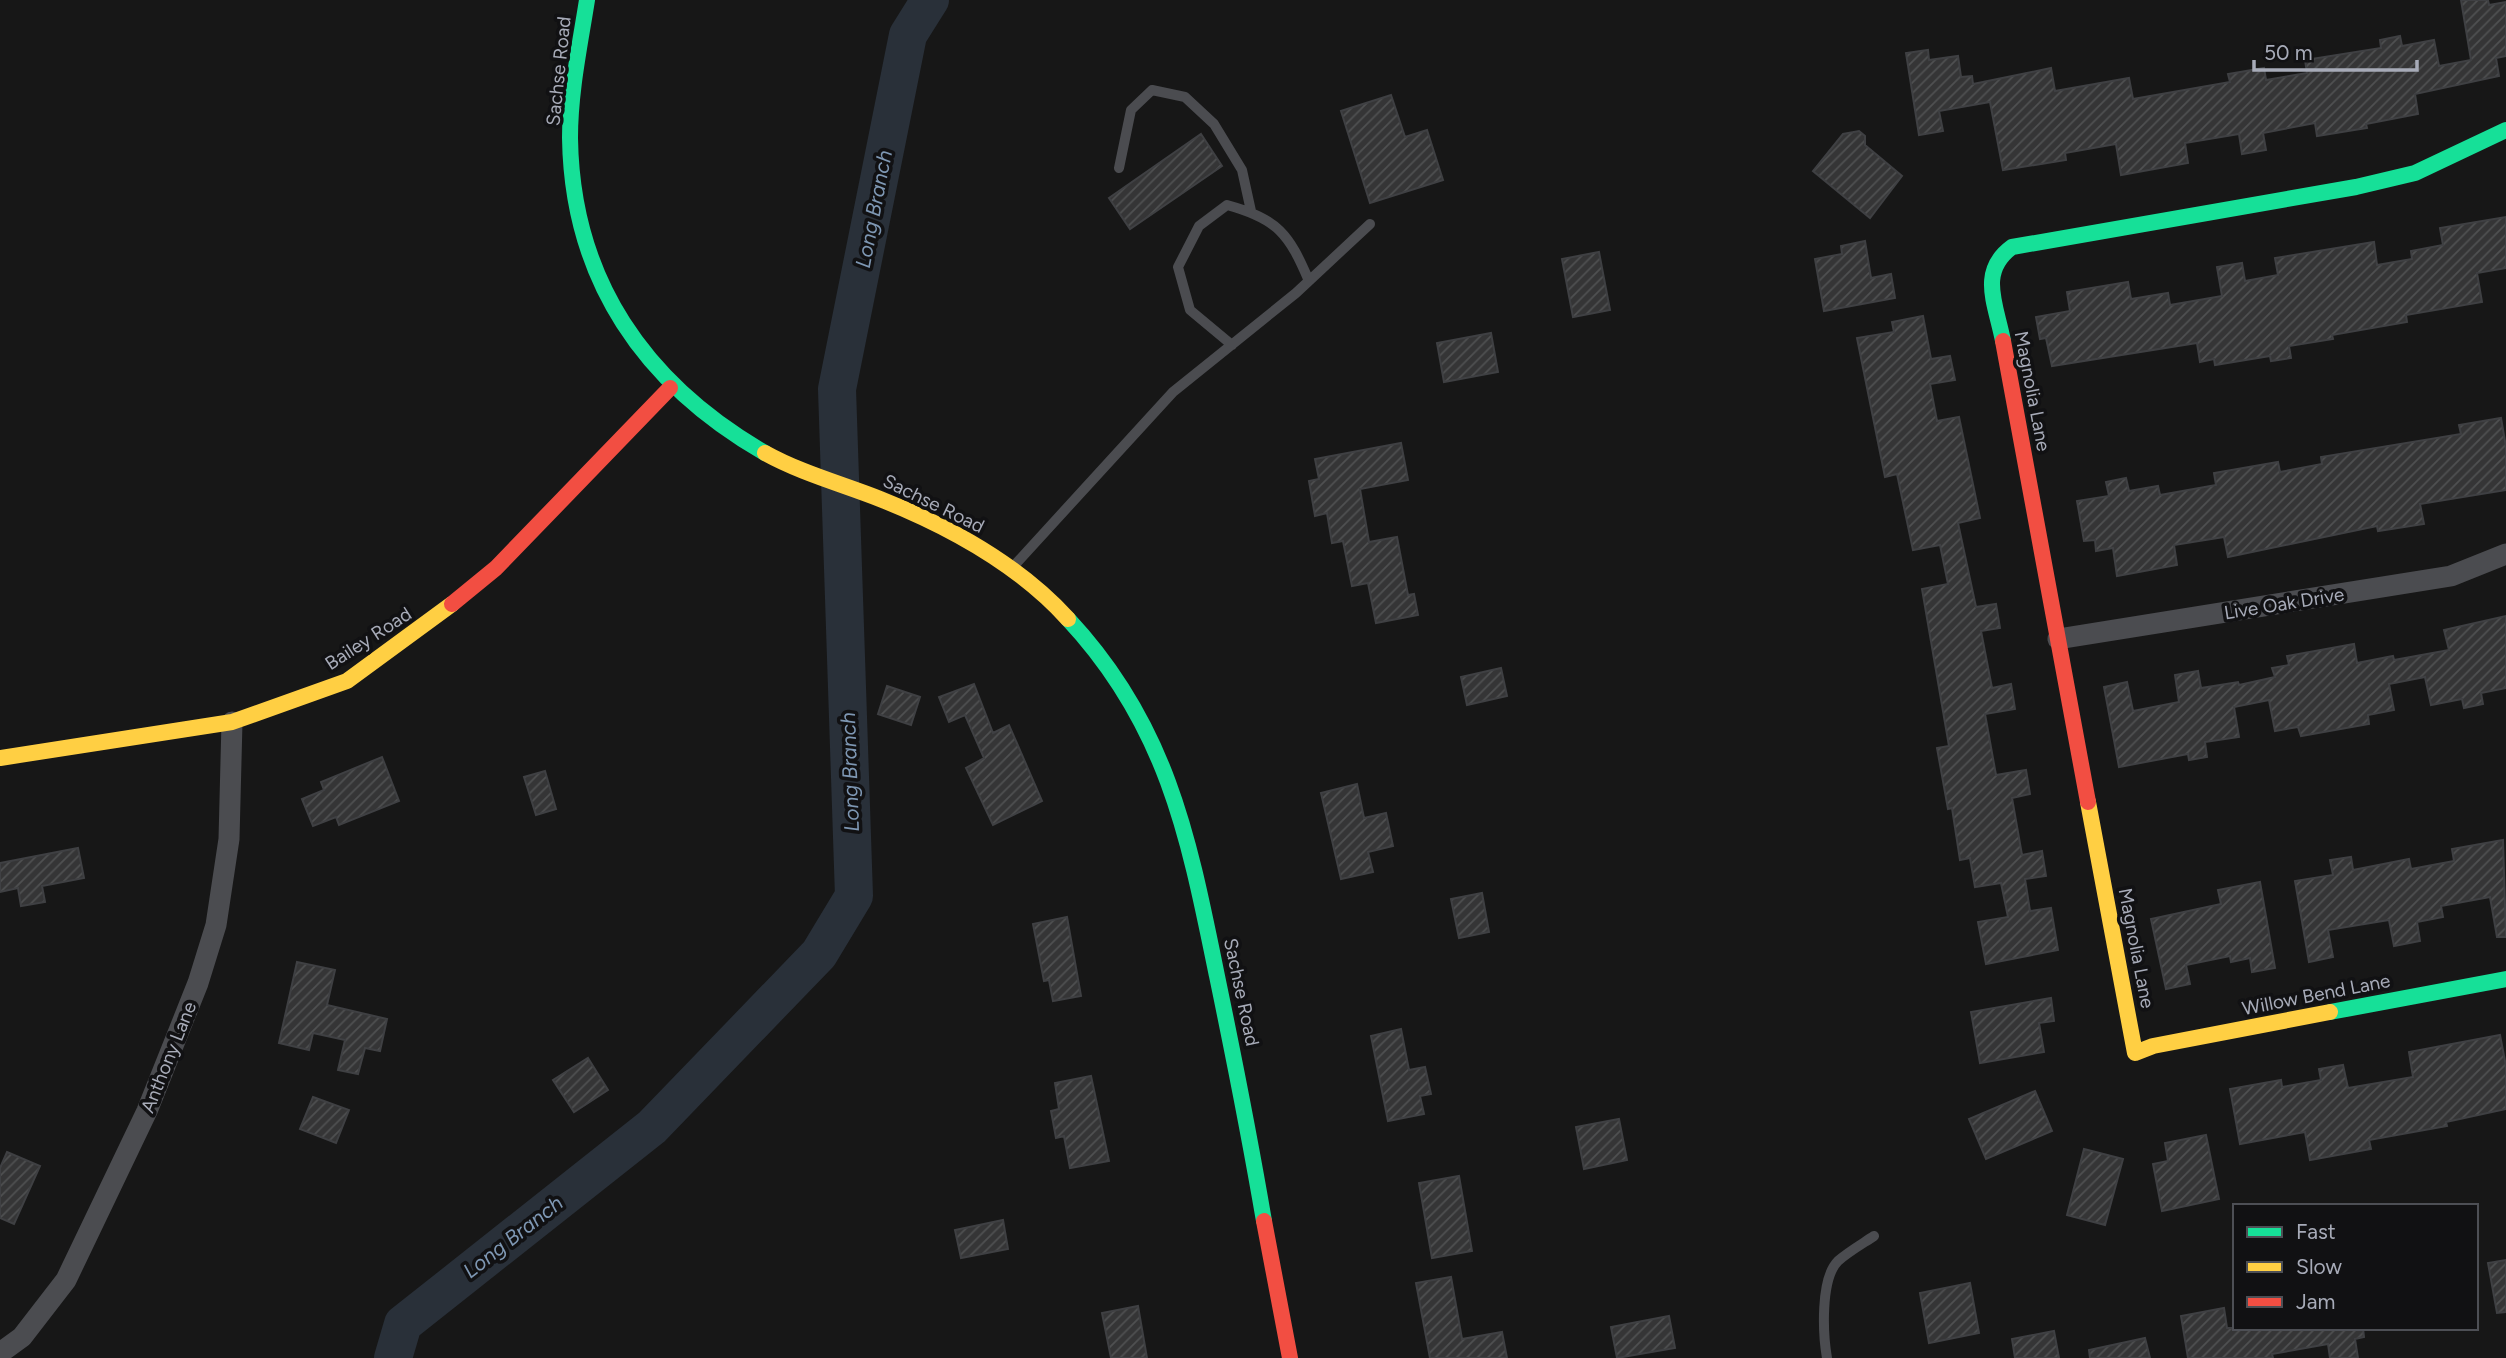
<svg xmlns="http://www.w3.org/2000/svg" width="2506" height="1358" font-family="Figtree,sans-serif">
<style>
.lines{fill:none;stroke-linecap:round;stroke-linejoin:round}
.river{stroke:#293039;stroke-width:38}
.building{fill:url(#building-hatch);stroke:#3f4043;stroke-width:2}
.lane{stroke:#4b4c50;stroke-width:10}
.street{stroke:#4b4c50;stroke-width:21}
.fast{stroke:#16e098;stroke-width:16}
.slow{stroke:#ffcf43;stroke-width:16}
.jam{stroke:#f24e42;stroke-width:16}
.labels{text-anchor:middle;stroke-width:7;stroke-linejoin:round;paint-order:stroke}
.street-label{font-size:19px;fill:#a7abb8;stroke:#111113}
.water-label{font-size:21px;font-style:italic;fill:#7e97b3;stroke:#111113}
</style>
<defs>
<pattern id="building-hatch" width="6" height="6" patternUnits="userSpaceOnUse" patternTransform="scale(1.75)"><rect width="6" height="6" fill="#353536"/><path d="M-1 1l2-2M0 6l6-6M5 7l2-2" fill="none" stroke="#4f5051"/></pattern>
</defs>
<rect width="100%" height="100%" fill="#171717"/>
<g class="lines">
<path class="river" d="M393,1358L403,1324L652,1127L819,954L854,896L837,389L908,35L930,0"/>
</g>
<path class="building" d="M2461,0H2488L2489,5L2506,2V56L2496,58L2499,76L2415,94L2418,114L2366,124L2367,128L2317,136L2315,123L2263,133L2266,150L2242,154L2239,134L2185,143L2188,163L2121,175L2116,144L2065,153L2066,160L2003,170L1990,102L1939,111L1943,131L1919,135L1906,53L1928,50L1929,60L1958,56L1961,77L1972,76L1973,84L2051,68L2055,91L2129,78L2133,99L2230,82L2228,74L2264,68L2266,80L2307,73L2305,60L2381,48L2380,40L2400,36L2402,46L2434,40L2439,66L2471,60Z
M1391,95L1405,137L1427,130L1443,180L1370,203L1341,111Z
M1859,131L1865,136V145L1902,176L1870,218L1813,171L1843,134Z
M1201,134L1222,166L1130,229L1109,198Z
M2506,217V268L2477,273L2482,302L2406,315L2407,322L2332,335L2333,339L2289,346L2291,358L2271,361L2270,356L2215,365L2214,359L2200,362L2197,343L2052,366L2046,338L2040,339L2036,317L2070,311L2067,292L2128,282L2131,299L2168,293L2170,305L2222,296L2217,267L2242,263L2245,281L2278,275L2275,258L2374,242L2377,265L2412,259L2411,251L2443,245L2440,228Z
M1865,241L1871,278L1891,274L1895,298L1824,311L1815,259L1842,254L1841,246Z
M1599,252L1610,310L1573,317L1562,259Z
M1923,316L1931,359L1950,356L1955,380L1930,384L1937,421L1959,417L1980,518L1958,523L1976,607L1996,604L2000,628L1981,631L1992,688L2011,684L2015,709L1985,714L1996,775L2026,770L2030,794L2012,798L2022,855L2042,851L2046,876L2025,879L2030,911L2051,908L2058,950L1986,964L1978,922L2008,917L2001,883L1975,887L1970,858L1960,860L1952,808L1948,809L1937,748L1949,746L1922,589L1948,584L1940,545L1913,550L1897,474L1885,477L1857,338L1894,332L1892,322Z
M1491,333L1498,372L1444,382L1437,343Z
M2501,418L2506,447V490L2420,504L2424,524L2378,531L2377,526L2228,557L2224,537L2174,545L2177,565L2117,576L2113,548L2096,551L2095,540L2084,541L2077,501L2109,496L2106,482L2126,478L2129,491L2158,486L2160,495L2216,485L2214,473L2278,462L2280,472L2322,464L2321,457L2461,434L2459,425Z
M1401,443L1408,480L1360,489L1369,542L1397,537L1408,595L1414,594L1418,615L1376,623L1368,583L1352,586L1343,541L1332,543L1327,513L1315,516L1309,481L1319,479L1315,459Z
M2506,616V688L2481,693L2483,704L2464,708L2462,699L2431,705L2425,677L2389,684L2394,710L2368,715L2369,724L2301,736L2298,727L2275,731L2269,700L2234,707L2239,737L2205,742L2207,757L2189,760L2188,754L2119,767L2104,687L2127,682L2133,711L2179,702L2175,675L2198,671L2201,688L2238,682L2239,685L2275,677L2272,668L2289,665L2287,656L2354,644L2357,663L2393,656L2394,660L2449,650L2444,630Z
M1501,668L1507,696L1467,705L1461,677Z
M974,684L993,733L1009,725L1042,801L993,825L966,768L984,758L965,715L949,722L939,697Z
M887,686L920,697L911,725L878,714Z
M382,757L399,801L339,825L336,817L313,826L302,799L324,790L321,782Z
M545,771L556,809L536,815L524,777Z
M1357,784L1364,818L1386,813L1393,846L1368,852L1373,872L1341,879L1321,793Z
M2503,840L2506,937H2497L2490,897L2441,906L2443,917L2417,922L2420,941L2394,946L2389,920L2328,930L2333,957L2309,962L2295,881L2333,875L2330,860L2351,857L2353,870L2409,859L2411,869L2454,861L2452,849Z
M78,848L84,878L42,886L45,902L21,906L18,888L0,892V863Z
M2260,882L2275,968L2252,972L2250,958L2231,962L2230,956L2186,965L2190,984L2166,989L2151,919L2221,904L2218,890Z
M1482,893L1489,932L1459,938L1451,899Z
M1067,917L1081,996L1053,1001L1049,980L1044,981L1033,924Z
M297,962L335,970L327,1005L387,1019L380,1051L365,1048L358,1074L338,1070L345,1040L313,1033L309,1050L279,1043Z
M2051,998L2054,1021L2039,1023L2044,1052L1980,1063L1971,1012Z
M1401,1029L1409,1070L1425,1067L1431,1094L1420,1096L1424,1114L1388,1121L1371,1036Z
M2500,1035L2506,1066V1109L2446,1122L2447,1126L2369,1140L2371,1149L2310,1160L2305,1132L2240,1144L2230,1089L2281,1080L2282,1087L2321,1080L2319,1069L2343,1065L2348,1088L2413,1077L2409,1052Z
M588,1058L608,1090L574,1112L553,1080Z
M1091,1076L1109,1161L1070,1168L1064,1136L1056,1138L1051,1111L1059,1109L1055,1083Z
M2035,1091L2052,1131L1986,1159L1969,1119Z
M313,1097L349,1110L336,1143L300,1129Z
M1619,1119L1627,1160L1584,1169L1576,1127Z
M2206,1135L2219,1199L2162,1211L2153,1164L2168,1161L2165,1143Z
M2084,1149L2123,1159L2105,1225L2067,1215Z
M7,1152L40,1166L14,1224L0,1218V1168Z
M1459,1176L1472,1251L1432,1258L1419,1183Z
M1003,1220L1008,1249L961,1258L955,1230Z
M2506,1260V1312L2497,1313L2488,1263Z
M1451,1277L1462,1339L1502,1332L1507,1358H1430L1416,1283Z
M1970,1283L1979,1333L1929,1343L1920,1293Z
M1138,1306L1147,1358H1111L1102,1313Z
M2224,1308L2227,1328H2363L2364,1337L2355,1339L2358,1358H2330L2328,1344L2272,1354L2273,1358H2188L2181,1316Z
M1669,1316L1675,1348L1617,1358L1611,1327Z
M2054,1331L2059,1358H2015L2012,1339Z
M2145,1338L2150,1358H2090L2089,1350Z"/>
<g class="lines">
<path class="lane" d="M1119,168L1131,110L1152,90L1185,97L1214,124L1242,170L1251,211
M1232,345L1190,310L1178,267L1199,226L1227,205C1278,219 1289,234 1309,281
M1011,569L1173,392L1296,293L1370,224
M1827,1358C1823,1335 1820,1279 1838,1261C1848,1252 1862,1244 1874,1236"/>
<path class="street" d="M2058,639L2451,576L2506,554
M0,1353L22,1337L66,1280L147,1111L198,983L216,925L229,839L232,722"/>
<path class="fast" d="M587,0C580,45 570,91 570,138C572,280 645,384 765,453
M2003,341C1996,304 1978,272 2012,247L2356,187L2415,173L2506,130
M1068,619C1168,726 1189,839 1217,976C1234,1058 1250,1139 1264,1221
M2330,1012L2506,979"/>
<path class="slow" d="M765,453C801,473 842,484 880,499C948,526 1018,564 1068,619
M0,758L232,722L347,681L452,604
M2088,802L2135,1053L2153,1046L2330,1012"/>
<path class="jam" d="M2003,341L2088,802
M452,604L496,568L670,388
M1264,1221L1290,1358"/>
</g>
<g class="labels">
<g class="street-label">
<text transform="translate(558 71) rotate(-84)" y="7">Sachse Road</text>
<text transform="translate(2033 391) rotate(79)" y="7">Magnolia Lane</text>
<text transform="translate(934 503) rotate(26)" y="7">Sachse Road</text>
<text transform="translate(2284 603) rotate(-9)" y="7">Live Oak Drive</text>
<text transform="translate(368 638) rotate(-33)" y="7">Bailey Road</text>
<text transform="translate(2137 948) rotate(79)" y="7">Magnolia Lane</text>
<text transform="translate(1242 992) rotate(78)" y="7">Sachse Road</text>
<text transform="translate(2316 994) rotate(-11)" y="7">Willow Bend Lane</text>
<text transform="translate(168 1057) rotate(-68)" y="7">Anthony Lane</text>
</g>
<g class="water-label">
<text transform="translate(874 209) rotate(-79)" y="7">Long Branch</text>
<text transform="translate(850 772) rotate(-92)" y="7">Long Branch</text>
<text transform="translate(513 1237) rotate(-38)" y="7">Long Branch</text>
</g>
</g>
<rect x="2233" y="1204" width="245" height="126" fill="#111113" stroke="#4d4f55" stroke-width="2"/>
<rect x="2247" y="1227" width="35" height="10" fill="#16e098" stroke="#4d4f55" stroke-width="2"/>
<text x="2296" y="1239" font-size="21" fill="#a7abb8">Fast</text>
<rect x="2247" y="1262" width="35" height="10" fill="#ffcf43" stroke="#4d4f55" stroke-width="2"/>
<text x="2296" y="1274" font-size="21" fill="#a7abb8">Slow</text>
<rect x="2247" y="1297" width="35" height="10" fill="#f24e42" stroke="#4d4f55" stroke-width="2"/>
<text x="2296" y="1309" font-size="21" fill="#a7abb8">Jam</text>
<path d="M2254 60v10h163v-10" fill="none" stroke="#a7abb8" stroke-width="3.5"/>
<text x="2264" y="60" font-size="21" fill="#a7abb8" stroke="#111113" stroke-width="5" paint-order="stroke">50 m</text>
</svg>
